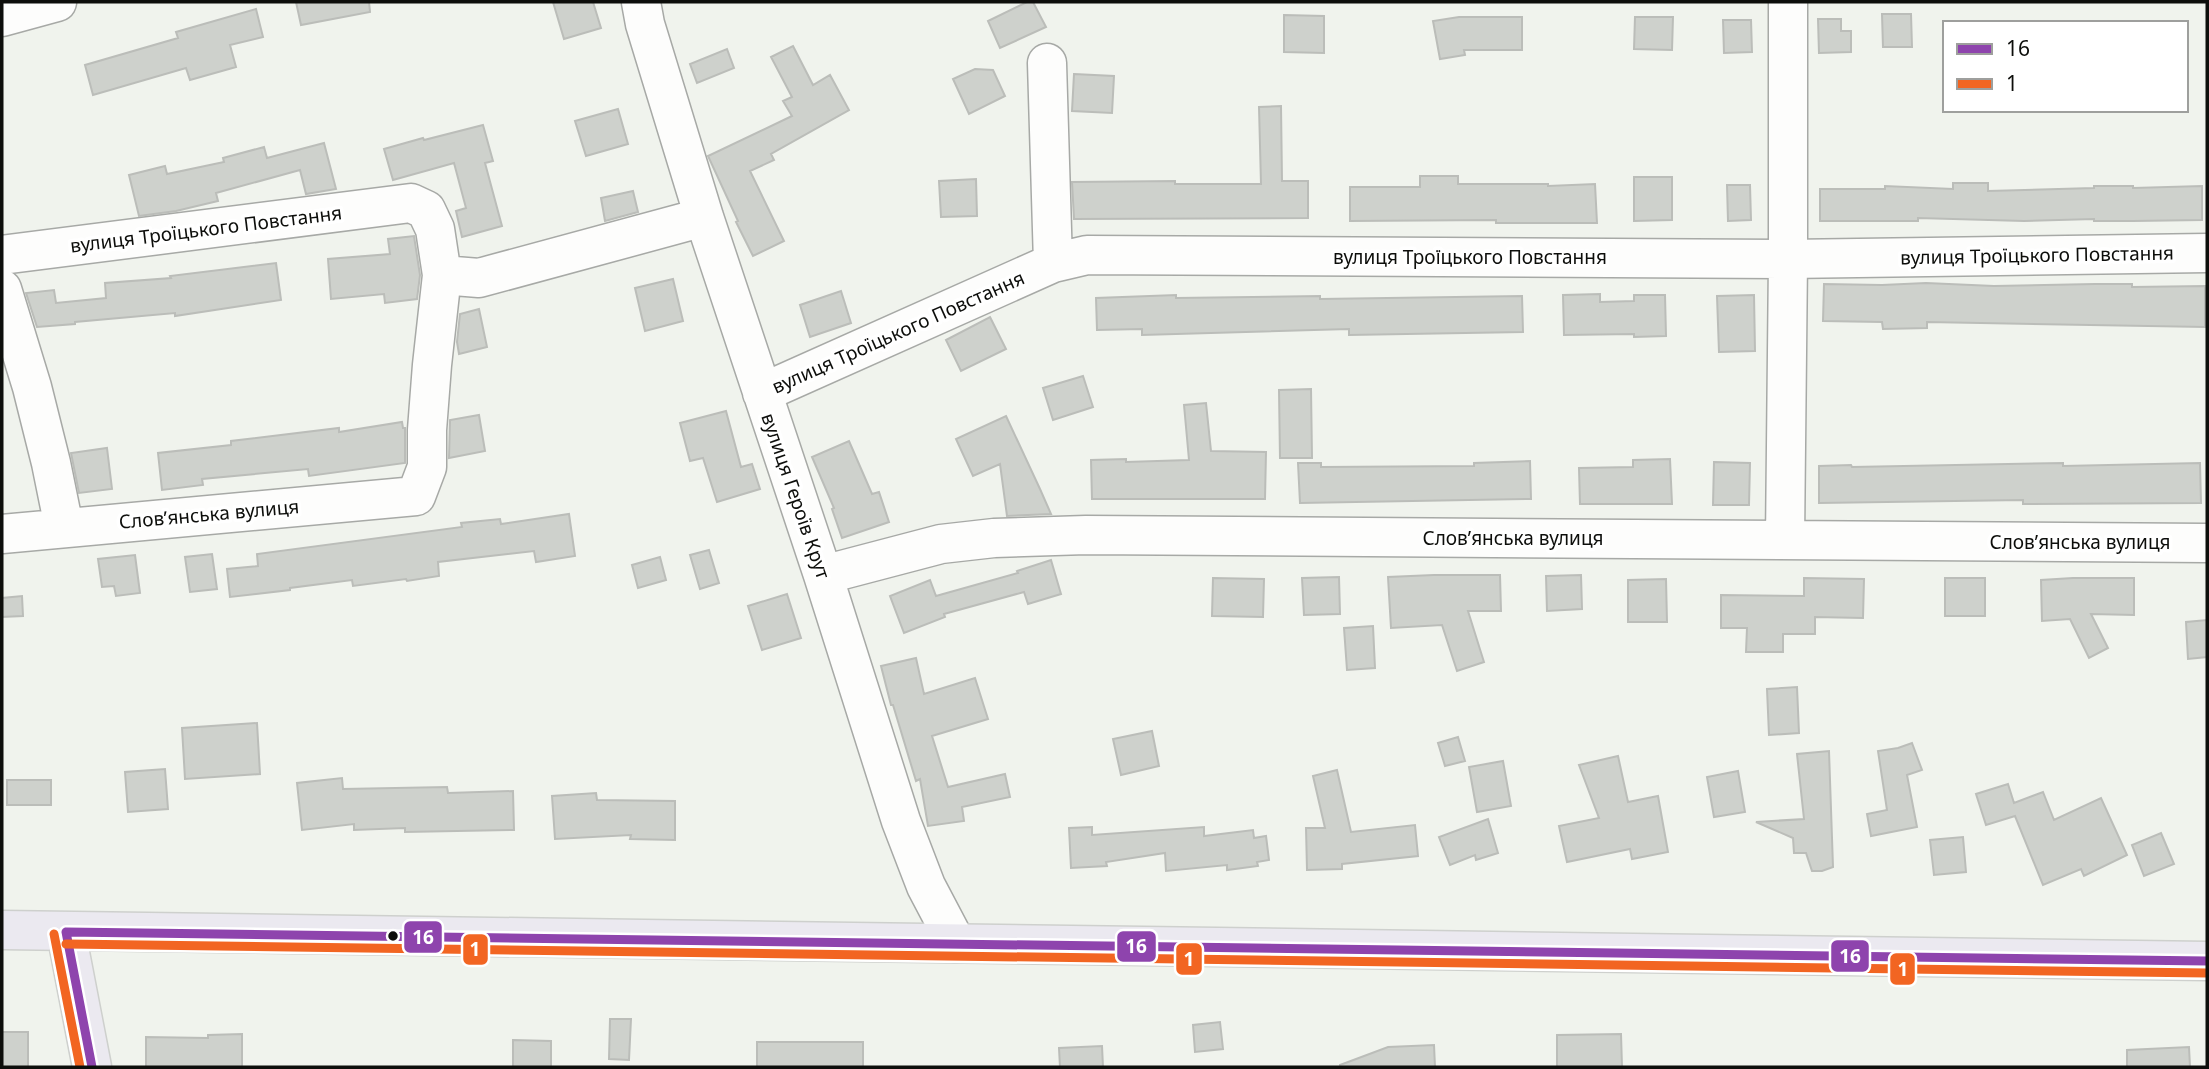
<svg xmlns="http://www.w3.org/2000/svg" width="2209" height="1069" font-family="'Noto Sans',sans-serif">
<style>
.building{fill:#ced1cc;stroke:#bbbdb9;stroke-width:2}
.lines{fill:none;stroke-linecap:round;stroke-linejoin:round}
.minor-casing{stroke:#a7a9a6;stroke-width:41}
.major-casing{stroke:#ced0cd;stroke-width:41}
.minor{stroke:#fdfdfc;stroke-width:38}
.major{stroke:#ebe9f0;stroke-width:38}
.bus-1-casing{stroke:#fff;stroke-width:14}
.bus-2-casing{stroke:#fff;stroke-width:14}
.bus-1{stroke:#8e44ad;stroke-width:9}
.bus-2{stroke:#f26522;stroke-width:9}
.bus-dot{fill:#0d0e0b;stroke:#fff;stroke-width:2.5}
.labels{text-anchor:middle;stroke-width:7;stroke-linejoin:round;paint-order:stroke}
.street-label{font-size:19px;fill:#0d0e0b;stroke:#fff}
.line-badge{stroke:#fff;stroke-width:2.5}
.badge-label{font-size:19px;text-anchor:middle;font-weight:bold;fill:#fff}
</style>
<rect width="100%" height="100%" fill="#f0f3ed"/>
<path class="building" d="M296,2H369L370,12L301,25Z
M553,2H593L601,28L564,39Z
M1027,2H1033L1046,27L1000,48L988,21Z
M256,9L263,37L230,45L236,67L190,80L186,68L93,95L85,65L178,38L176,32Z
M1882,14H1911L1912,47H1883Z
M1284,15L1324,16V53L1284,52Z
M1459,17H1522V50H1464L1465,55L1440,59L1433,21Z
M1635,17H1673L1672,50L1634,49Z
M1818,19H1841V31H1851V52L1819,53Z
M1723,20H1751L1752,52L1724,53Z
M793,46L813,85L830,75L849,110L771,154L774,160L750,171L784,241L753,256L736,222L738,221L708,156L792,116L783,101L792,97L771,57Z
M727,49L734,68L697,83L690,64Z
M975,69L993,70L1005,96L969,114L953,79Z
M1074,74L1114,76L1112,113L1072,111Z
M1281,106L1282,181H1308V218L1074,219L1072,182L1175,181V184H1261L1259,107Z
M618,109L628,144L586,156L575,121Z
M483,125L493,161L485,163L502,226L462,237L456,211L466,208L454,163L393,180L384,149L423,138L424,140Z
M324,143L336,189L306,194L300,170L216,193L218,201L176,211L139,216L129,175L165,166L167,174L224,162L223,158L264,147L267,158Z
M1420,176H1458V184H1548V186L1595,184L1597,223H1496V220L1350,221V187H1420Z
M1634,177H1672V220L1634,221Z
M976,179L977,216L941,217L939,181Z
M1953,183H1988V191L2094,188V186H2133V188L2202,186V220L2133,221H2094V219L2024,221L1918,218V221H1820V189H1885V186L1953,189Z
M1727,185H1750L1751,220L1728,221Z
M633,191L638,212L605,221L601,198Z
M414,236L420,275L417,299L385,303L384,294L331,299L328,259L390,254L388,239Z
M276,263L281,300L175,316V313L75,322V324L37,327L26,293L54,290L56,303L106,298L105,283L171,278L170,276Z
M673,279L683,321L645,331L635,288Z
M1926,283L1994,286L2095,284H2132V287L2205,286V327L1927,322V328L1883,329L1882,322L1823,321L1824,284L1882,285Z
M841,291L851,323L810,337L800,305Z
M1600,294V302L1634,301V295H1665L1666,336L1634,337V334L1564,335L1563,295Z
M1176,295V298L1320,296V299L1522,296L1523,332L1349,335V329L1142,335V329L1097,330L1096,298Z
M1754,295L1755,351L1719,352L1717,296Z
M479,309L487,347L459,354L457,342L460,314Z
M990,317L1006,349L961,371L946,340Z
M1083,376L1093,407L1053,420L1043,388Z
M1311,389L1312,458H1280L1279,390Z
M1206,403L1211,451L1266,452L1265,499H1092L1091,460L1126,459V462L1189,460L1184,405Z
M726,411L741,467L752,464L760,489L717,502L703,458L690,461L680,423Z
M479,415L485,451L449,458L450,420Z
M1006,416L1040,489L1051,514L1007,516L1000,464L973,476L956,439Z
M402,422L403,428H405V463L309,476L308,469L202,479L203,485L162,490L158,453L231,445V441L339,428V432Z
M849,441L872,494L879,492L889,522L842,538L832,509L834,508L812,457Z
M107,448L112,489L79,493L71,453Z
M1670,459L1672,504H1580L1579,468L1633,467V460Z
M1530,461L1531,499L1300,503L1298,463H1321V467L1474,466V463Z
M1714,462L1750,463L1749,505H1713Z
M2063,463V466L2200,463L2201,503L2023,504V500L1819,503V466L1851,465L1852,467Z
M569,514L575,556L536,562L534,551L438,562L439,576L407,581L406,579L353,586L352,580L290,588V590L230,597L227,569L258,566L257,554L462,527L461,523L500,519L501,524Z
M709,550L719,583L700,589L690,555Z
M212,554L217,589L190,592L185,557Z
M135,555L140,593L116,596L114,586L102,587L98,559Z
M660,557L666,580L638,588L632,565Z
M1051,560L1061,594L1028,604L1024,592L944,614L945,617L904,633L890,596L930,580L936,596L1018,573L1017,571Z
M1434,575H1500L1501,611H1468L1484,662L1457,671L1442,625L1391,628L1388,577Z
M1581,575L1582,609L1547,611L1546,576Z
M1339,577L1340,614L1304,615L1302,578Z
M1213,578L1264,579L1263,617L1212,616Z
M1804,578L1864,579L1863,618L1815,617V634H1783V652H1746L1747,628H1721V595L1804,596Z
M1945,578H1985V616H1945Z
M2073,578H2134V615L2091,614L2108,648L2089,658L2070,619L2042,621L2041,580Z
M1666,579L1667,622H1628V580Z
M787,594L801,638L762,650L748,606Z
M22,596L23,616L2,617V598Z
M2207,620V657L2188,659L2186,622Z
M1373,626L1375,668L1347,670L1344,628Z
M916,658L924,694L975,678L988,719L932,736L948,787L1005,774L1010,797L962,807L964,821L928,826L920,779L916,781L893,705H891L881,666Z
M1797,687L1799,733L1769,735L1767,689Z
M257,723L260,774L185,779L182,728Z
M1152,731L1159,766L1121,775L1113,739Z
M1458,737L1465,761L1445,766L1438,743Z
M1912,743L1922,770L1907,775L1917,827L1871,836L1867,814L1887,810L1878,751L1898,748Z
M1829,751L1833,867L1822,871H1812L1806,853H1794L1793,838L1756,822L1804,819L1797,754Z
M1618,756L1628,802L1658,796L1668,852L1632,859L1630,849L1567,862L1559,826L1599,818L1579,765Z
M1503,761L1511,806L1477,812L1469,767Z
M165,769L168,809L128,812L125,772Z
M1337,770L1351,832L1415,825L1418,856L1342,864V869L1307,870L1306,828H1325L1313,776Z
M1738,771L1745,812L1714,817L1707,777Z
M342,778L343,789L447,787L448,793L513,791L514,830L405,832V828L354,830V824L302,830L297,783Z
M7,780H51V805H7Z
M2008,784L2014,803L2043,792L2054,820L2101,798L2127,855L2084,876L2081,869L2043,885L2015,816L1986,825L1976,794Z
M596,793L597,800L675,801V840L630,839L631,835L555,839L552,796Z
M1488,819L1498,853L1476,860L1475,855L1450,865L1439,837Z
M1092,827V835L1204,827V836L1253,830L1254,838L1266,836L1269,860L1257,862L1258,866L1227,870V865L1166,871L1165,853L1106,862L1107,866L1071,868L1069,828Z
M2161,833L2174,864L2144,876L2132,845Z
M1963,837L1966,872L1934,875L1930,840Z
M610,1019H631L629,1060L609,1059Z
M1220,1022L1223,1049L1195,1052L1193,1025Z
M2,1032H28V1067H2Z
M242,1034V1067H146V1037L208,1038V1035Z
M1621,1034L1622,1067H1557V1035Z
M513,1040L551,1041V1067H513Z
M757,1042H863V1067H757Z
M1434,1045L1435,1067H1340V1065L1388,1047Z
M1102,1046L1103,1067H1060L1059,1048Z
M2189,1047L2190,1067H2127V1050Z"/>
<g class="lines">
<g class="minor-casing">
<path id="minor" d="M641,2L645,24L704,217L823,575L901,821L926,886L956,943
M2,17L57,2
M1047,63L1053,263
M2,255L411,203L426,210L435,229L442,275L432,365L427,430V467L416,496L2,534
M442,275L479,278L704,217
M2,289L32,387L51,463L64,527
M762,393L1053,263L1087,255L1788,259L2207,253
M1785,540L1788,259V2
M823,575L941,544L994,538L1086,535L2207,543"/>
</g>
<g class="major-casing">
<path id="major" d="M2,930L2207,961
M66,932L92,1067"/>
</g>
<use href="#minor" class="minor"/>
<use href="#major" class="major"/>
<g class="bus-1-casing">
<path id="bus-1" d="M66,932L2207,961
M66,932L92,1067"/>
</g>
<g class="bus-2-casing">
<path id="bus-2" d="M54,934L80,1067
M66,944L2207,973"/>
</g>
<use href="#bus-1" class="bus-1"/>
<use href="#bus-2" class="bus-2"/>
</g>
<circle class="bus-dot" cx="393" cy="936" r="6"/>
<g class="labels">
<g class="street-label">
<text transform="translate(206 229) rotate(-7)" y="7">вулиця Троїцького Повстання</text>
<text transform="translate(2037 255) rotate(-1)" y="7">вулиця Троїцького Повстання</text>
<text x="1470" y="264">вулиця Троїцького Повстання</text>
<text transform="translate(898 332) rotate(-24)" y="7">вулиця Троїцького Повстання</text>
<text transform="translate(796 496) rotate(71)" y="7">вулиця Героїв Крут</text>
<text transform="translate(209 514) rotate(-5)" y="7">Словʼянська вулиця</text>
<text x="1513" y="545">Словʼянська вулиця</text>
<text x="2080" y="549">Словʼянська вулиця</text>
</g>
</g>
<g class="line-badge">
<rect x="403" y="920" width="40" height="34" rx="7" fill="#8e44ad"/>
<rect x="1116" y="930" width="41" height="33" rx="7" fill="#8e44ad"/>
<rect x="462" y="933" width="27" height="33" rx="7" fill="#f26522"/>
<rect x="1830" y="939" width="40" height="34" rx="7" fill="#8e44ad"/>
<rect x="1175" y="942" width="28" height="34" rx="7" fill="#f26522"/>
<rect x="1889" y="952" width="27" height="34" rx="7" fill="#f26522"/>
</g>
<g class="badge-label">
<text x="423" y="944">16</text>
<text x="1136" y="953">16</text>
<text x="475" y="956">1</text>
<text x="1850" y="963">16</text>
<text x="1189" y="966">1</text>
<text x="1903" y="976">1</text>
</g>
<rect width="2209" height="1069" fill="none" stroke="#0d0e0b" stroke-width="7"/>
<rect x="1943" y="21" width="245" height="91" fill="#ffffff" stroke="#9e9f9d" stroke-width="2"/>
<rect x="1957" y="44" width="35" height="10" fill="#8e44ad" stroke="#9e9f9d" stroke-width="2"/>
<text x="2006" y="56" font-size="21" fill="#0d0e0b">16</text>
<rect x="1957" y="79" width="35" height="10" fill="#f26522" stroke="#9e9f9d" stroke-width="2"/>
<text x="2006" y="91" font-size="21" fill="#0d0e0b">1</text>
</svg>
